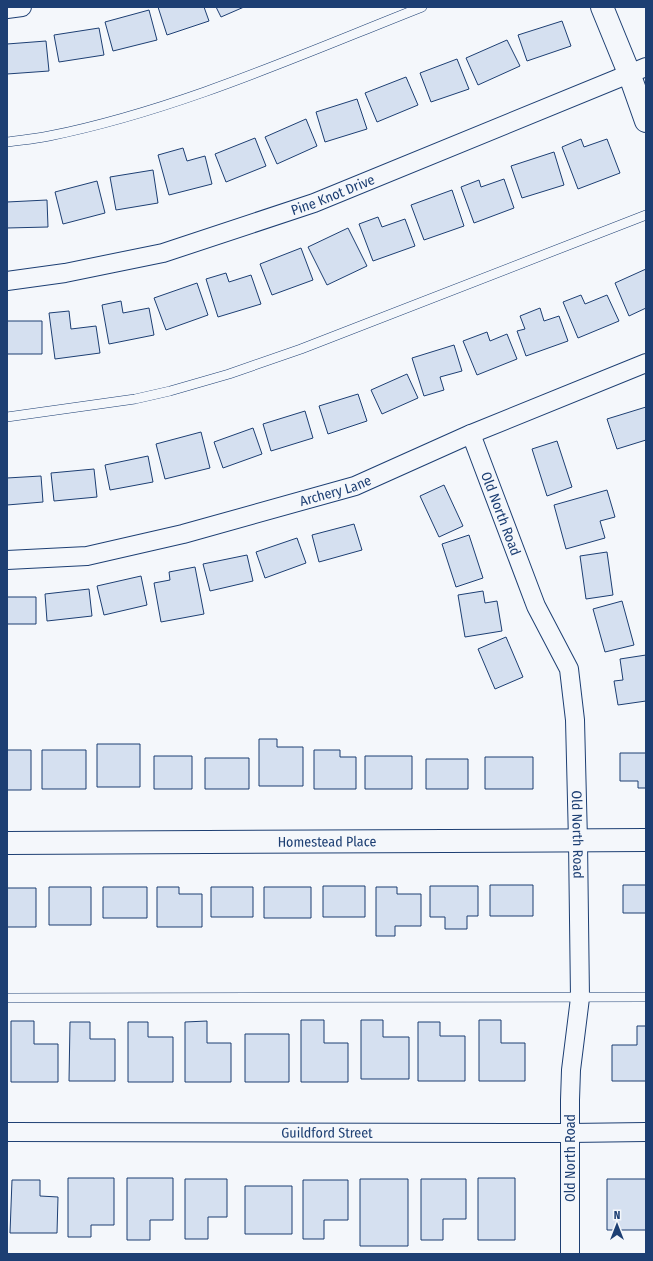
<svg xmlns="http://www.w3.org/2000/svg" width="653" height="1261" font-family="'Fira Sans Condensed',sans-serif">
<style>
.building{fill:#d5e0f0;stroke:#1d3f73}
.lines{fill:none;stroke-linecap:round;stroke-linejoin:round}
.lane-casing{stroke:#1d3f73;stroke-width:10}
.street-casing{stroke:#1d3f73;stroke-width:20}
.secondary-casing{stroke:#1d3f73;stroke-width:24}
.lane{stroke:#f4f7fb;stroke-width:9}
.street{stroke:#f4f7fb;stroke-width:18}
.secondary{stroke:#f4f7fb;stroke-width:22}
.labels{text-anchor:middle;stroke-width:3;stroke-linejoin:round;paint-order:stroke}
.street-label{font-size:14px;fill:#1d3f73;stroke:#f4f7fb}
</style>
<rect width="100%" height="100%" fill="#f4f7fb"/>
<path class="building" d="M158,7H204L209,21L167,35Z
M216,7H244L221,17Z
M149,10L157,40L113,51L105,22Z
M562,21L571,46L527,61L518,35Z
M99,28L104,55L59,62L54,35Z
M507,40L520,66L478,85L466,58Z
M46,41L49,71L7,74V44Z
M457,59L469,89L431,102L420,73Z
M406,77L418,105L377,122L365,93Z
M357,99L367,129L325,142L316,112Z
M306,119L317,146L277,164L265,137Z
M255,138L266,166L226,182L215,154Z
M581,139L584,147L607,139L620,173L578,189L562,147Z
M183,148L187,161L205,156L212,184L169,195L158,155Z
M554,152L564,185L522,198L511,166Z
M153,170L158,203L116,210L110,177Z
M504,179L514,208L474,223L461,187L479,180L481,187Z
M97,181L105,213L63,224L55,192Z
M452,190L464,226L424,240L411,205Z
M47,200L48,227L7,228V202Z
M378,217L382,227L405,219L415,246L373,261L359,224Z
M348,228L367,266L327,285L308,247Z
M301,248L313,280L272,295L260,264Z
M646,269V308L629,316L615,283Z
M226,273L229,282L251,275L261,304L218,317L206,279Z
M197,283L208,315L166,330L154,298Z
M581,295L585,304L607,295L619,321L578,338L563,302Z
M121,301L123,313L149,308L154,335L109,344L102,305Z
M540,308L544,321L559,316L568,341L526,356L517,331L525,329L520,316Z
M69,311L71,329L96,326L100,353L55,359L49,313Z
M7,321H42V354H7Z
M487,332L490,341L507,334L517,359L477,375L463,341Z
M454,345L462,371L440,377L444,390L424,396L412,358Z
M407,374L418,398L382,414L371,390Z
M358,394L367,421L328,434L319,406Z
M646,407V440L617,449L607,419Z
M305,411L313,438L271,451L263,424Z
M253,428L262,454L223,468L214,442Z
M201,432L210,468L165,479L156,444Z
M557,441L572,487L547,496L532,449Z
M148,456L153,482L110,490L105,465Z
M94,469L97,497L54,501L51,473Z
M41,476L43,502L7,505V478Z
M444,485L463,526L439,537L420,496Z
M607,490L615,517L600,521L605,538L566,549L554,505Z
M354,524L362,550L319,562L312,535Z
M469,535L483,578L456,587L442,544Z
M297,538L306,563L265,578L256,552Z
M607,552L613,595L586,599L580,556Z
M247,555L253,581L210,591L203,564Z
M195,567L204,614L161,622L154,583L170,580L169,572Z
M141,576L147,605L104,615L97,586Z
M89,589L92,616L47,621L45,594Z
M483,591L485,603L497,601L502,631L465,637L458,595Z
M7,597H36V624H7Z
M622,601L634,645L605,652L593,609Z
M506,637L523,677L495,689L478,649Z
M646,655V701L618,705L614,681L623,680L620,659Z
M259,739H277V747H303V786H259Z
M97,744H140V787H97Z
M7,750H31V790H7Z
M42,750H86V789H42Z
M314,750H340V757H356V789H314Z
M620,753H646V788H638V781H620Z
M154,756H192V789H154Z
M365,756H412V789H365Z
M485,757H533V789H485Z
M205,758H249V789H205Z
M426,759H468V789H426Z
M490,885H533V916H490Z
M623,885H646V913H623Z
M323,886H365V917H323Z
M430,886H478V916H467V929H445V917H430Z
M49,887H91V925H49Z
M103,887H147V918H103Z
M157,887H179V894H202V927H157Z
M211,887H253V917H211Z
M264,887H311V918H264Z
M376,887H397V894H421V926H395V936H376Z
M7,888H36V927H7Z
M301,1020H324V1043H348V1082H301Z
M361,1020H383V1037H409V1079H361Z
M479,1020H501V1043H525V1081H479Z
M11,1021H34V1044H58V1082H11Z
M207,1021V1043H231V1082H185V1022Z
M70,1022H90V1039H115V1081H69Z
M128,1022H148V1037H173V1082H128Z
M418,1022H440V1036H465V1081H418Z
M637,1026H646V1081H612V1045H637Z
M245,1034H289V1082H245Z
M68,1178H114V1225H91V1237H68Z
M127,1178H173V1220H150V1240H127Z
M478,1178H515V1240H478Z
M185,1179H227V1217H208V1239H185Z
M360,1179H408V1246H360Z
M421,1179H466V1219H443V1240H421Z
M607,1179H646V1230H607Z
M12,1180H40V1196L58,1197L57,1233H10Z
M303,1180H348V1220H324V1239H303Z
M245,1186H292V1234H245Z"/>
<g class="lines">
<g class="lane-casing">
<path id="lane" d="M7,142C21,140 35,139 49,136C178,110 300,55 422,7
M7,417L135,399L170,391L229,374L301,349L646,215
M7,998L646,997"/>
</g>
<g class="street-casing">
<g id="street">
<path d="M7,9L22,7"/>
<path id="s1" d="M7,281L65,273L163,253L314,203L646,67"/>
<path id="s2" d="M471,434L536,606L569,669L575,720L578,841L580,998L571,1070L570,1100V1254"/>
<path id="s3" d="M7,560L87,556L183,534L355,486L471,434L646,363"/>
<path id="s4" d="M7,1132L570,1133L646,1132"/>
</g>
</g>
<g class="secondary-casing">
<g id="secondary">
<path d="M602,7L629,73L646,121"/>
<path id="s5" d="M7,843L646,840"/>
</g>
</g>
<use href="#lane" class="lane"/>
<use href="#street" class="street"/>
<use href="#secondary" class="secondary"/>
</g>
<g class="labels">
<g class="street-label">
<text dy="5" stroke="none"><textPath href="#s1" startOffset="338">Pine Knot Drive</textPath></text>
<text dy="5" stroke="none"><textPath href="#s3" startOffset="337">Archery Lane</textPath></text>
<text dy="5" stroke="none"><textPath href="#s2" startOffset="85">Old North Road</textPath></text>
<text dy="5" stroke="none"><textPath href="#s2" startOffset="421">Old North Road</textPath></text>
<text dy="5" stroke="none"><textPath href="#s5" startOffset="320">Homestead Place</textPath></text>
<text dy="5" stroke="none"><textPath href="#s4" startOffset="320">Guildford Street</textPath></text>
<text transform="translate(570 1158) rotate(-90)" y="5">Old North Road</text>
</g>
</g>
<rect width="653" height="1261" fill="none" stroke="#1d3f73" stroke-width="16"/>
<g transform="translate(617 1225)" stroke="#f4f7fb" stroke-width="3" paint-order="stroke">
<path d="M0-3L7 15L0 10L-7 15Z" fill="#1d3f73"/>
<text y="-6" font-size="11" font-weight="bold" text-anchor="middle" fill="#1d3f73">N</text>
</g>
</svg>
